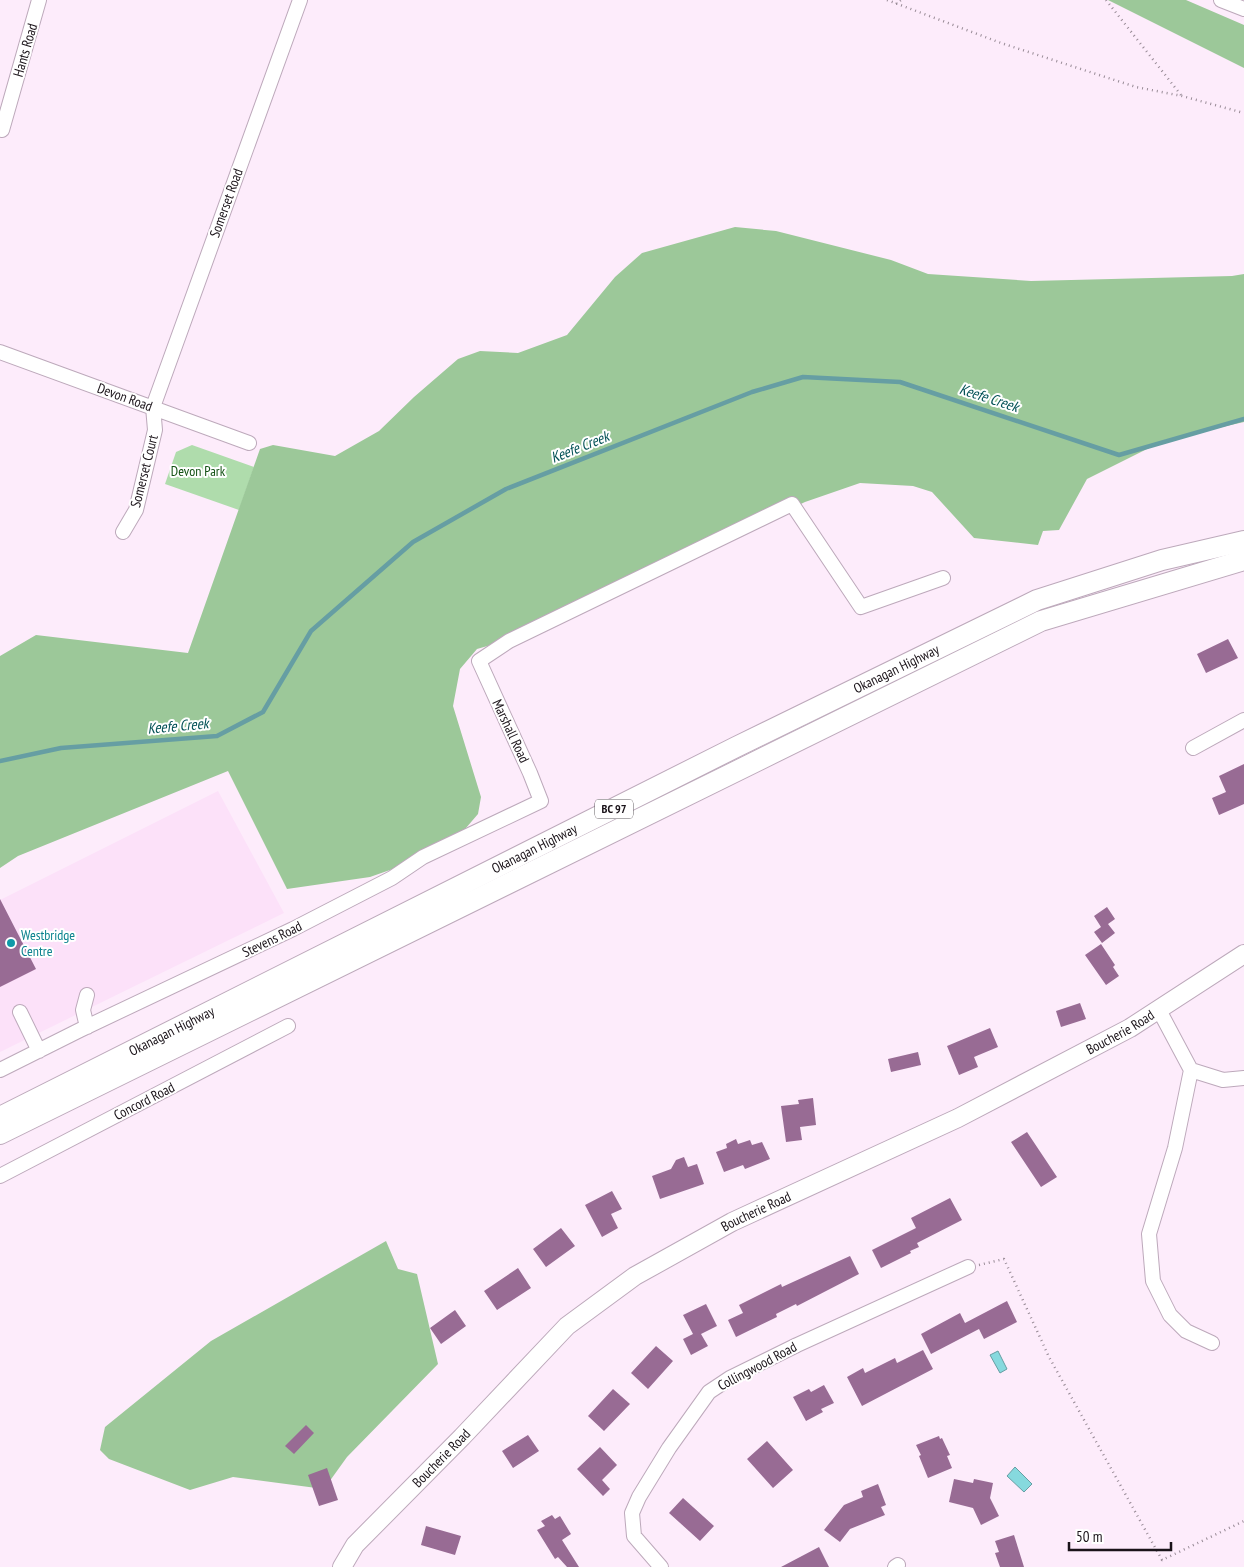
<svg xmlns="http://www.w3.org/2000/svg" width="1244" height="1567" font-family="'PT Sans Narrow',sans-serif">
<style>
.built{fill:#fce1f9}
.green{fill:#afdcac}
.forest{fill:#9cc899}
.water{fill:#86d9de;stroke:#669ea3}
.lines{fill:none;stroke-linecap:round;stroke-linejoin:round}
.stream{stroke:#669ea3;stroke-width:4.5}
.building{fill:#986b94}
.minor-casing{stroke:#bda9bb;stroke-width:16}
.major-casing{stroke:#bda9bb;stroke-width:20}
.highway-casing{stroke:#bda9bb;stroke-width:22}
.path{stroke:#988b96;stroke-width:2.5;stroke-dasharray:1 4;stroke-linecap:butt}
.minor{stroke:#fff;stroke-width:14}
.major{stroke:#fff;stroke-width:18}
.highway{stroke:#fff;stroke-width:20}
.culture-dot{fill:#0f9aa8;stroke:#fff;stroke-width:2}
.labels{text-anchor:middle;stroke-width:4;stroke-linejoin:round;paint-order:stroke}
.shield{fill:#fff;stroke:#5f5a5e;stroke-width:1}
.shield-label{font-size:12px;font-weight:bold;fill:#1a1319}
.street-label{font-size:14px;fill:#1a1319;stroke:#fff}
.park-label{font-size:14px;fill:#135114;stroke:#fff}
.culture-label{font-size:14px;fill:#0d838f;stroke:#fff;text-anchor:start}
.water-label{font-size:15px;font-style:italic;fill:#045257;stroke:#fff}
</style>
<rect width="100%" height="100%" fill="#fdecfb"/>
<path class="built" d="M218,791L284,913L0,1052V900Z"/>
<path class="green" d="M192,445L254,467L239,510L165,484L176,452Z"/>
<path class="forest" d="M1108,0H1186L1244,25V68Z
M735,227L776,231L891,260L928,274L1031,281L1232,276L1244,274V422L1165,440L1087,479L1059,530L1043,531L1038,545L974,538L932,492L913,486L860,483L805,502L519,637L477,649L460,669L453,706L481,797L478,814L447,850L370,877L287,889L228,771L18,856L0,868V656L36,635L188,653L260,449L273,445L335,456L379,431L414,397L458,359L480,351L518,353L567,335L615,277L642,253Z
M386,1241L398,1269L417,1274L438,1364L347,1457L324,1489L233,1477L190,1490L109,1459L100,1450L105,1427L211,1341Z"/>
<path class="water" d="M998,1351L1007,1369L1000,1373L990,1355Z
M1015,1467L1032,1484L1024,1492L1007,1476Z"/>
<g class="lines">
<path class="stream" d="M0,761L61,748L217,736L263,712L311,631L413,542L506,489L752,392L803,377L900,382L1119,455L1244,419"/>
</g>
<path class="building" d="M1228,639L1238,658L1206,673L1197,654Z
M1244,764V804L1219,815L1212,798L1226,792L1219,776Z
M0,899L36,969L0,987Z
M1107,907L1115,919L1108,924L1115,933L1102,943L1094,932L1101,927L1094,916Z
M1101,944L1115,965L1113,967L1119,976L1106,985L1085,955Z
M1080,1003L1086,1019L1061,1027L1056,1011Z
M990,1028L998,1047L974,1057L978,1067L959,1075L947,1046Z
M918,1052L921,1065L891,1072L888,1059Z
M813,1098L816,1125L800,1127L802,1140L786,1142L781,1106L799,1104L798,1100Z
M1027,1132L1057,1177L1041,1187L1011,1142Z
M736,1139L738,1144L750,1140L752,1145L762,1142L770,1159L745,1169L743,1165L724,1172L716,1152L727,1148L726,1144Z
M684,1157L688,1167L697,1164L704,1184L660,1199L652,1176L671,1169L676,1160Z
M612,1191L622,1209L611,1214L618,1228L602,1237L585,1205Z
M950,1198L962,1220L917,1243L919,1247L910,1251L911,1253L881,1268L872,1250L916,1228L911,1218Z
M561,1228L575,1246L546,1267L533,1249Z
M850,1256L859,1274L797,1306L796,1304L776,1314L777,1317L736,1337L728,1320L743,1313L739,1305L781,1284L782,1287Z
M518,1268L531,1288L497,1310L484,1291Z
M1007,1301L1017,1322L984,1339L979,1329L931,1354L921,1334L960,1313L965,1323Z
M706,1304L717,1326L701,1334L708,1346L691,1355L683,1339L693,1334L683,1315Z
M455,1310L466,1326L441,1344L430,1328Z
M656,1346L673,1361L648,1389L631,1373Z
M923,1350L933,1369L862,1406L847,1377L863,1368L865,1373L895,1358L897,1363Z
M824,1385L834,1403L821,1409L823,1412L806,1421L793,1397L809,1389L811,1392Z
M613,1389L630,1404L604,1431L588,1416Z
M306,1425L314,1433L294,1454L285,1446Z
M528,1435L539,1451L513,1468L502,1451Z
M939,1436L940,1439L942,1438L950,1455L947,1456L952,1468L928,1478L919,1456L921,1455L916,1445Z
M767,1441L793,1470L773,1488L747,1459Z
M600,1447L617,1465L602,1480L610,1489L603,1496L577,1469Z
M327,1468L338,1500L319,1506L308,1475Z
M954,1479L973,1483L974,1479L993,1483L990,1498L999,1516L981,1525L973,1508L949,1502Z
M878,1484L886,1505L881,1507L885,1515L850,1529L840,1542L824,1530L844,1505L863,1497L861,1491Z
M683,1498L714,1526L700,1541L669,1513Z
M552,1515L555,1519L560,1516L571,1534L562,1540L579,1567H567L558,1557L555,1559L537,1530L545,1526L541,1521Z
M426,1526L461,1536L455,1555L421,1545Z
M1014,1535L1024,1567H1000L995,1553L999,1552L995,1541Z
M819,1547L829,1567H781Z"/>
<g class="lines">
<g class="minor-casing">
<path id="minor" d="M1221,0L1244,9
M2,130L39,0
M0,352L249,443
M123,532L136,510L155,430L153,407L300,0
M1193,748L1244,720
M87,995L83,1010L87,1027
M1159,1010L1191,1070L1175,1148L1149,1234L1153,1281L1170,1315L1186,1331L1212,1343
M20,1012L39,1051
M0,1070L80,1030L293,929L392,878L423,857L541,801L530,773L479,661L509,641L792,504L861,607L943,578
M1191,1070L1223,1080L1244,1078
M0,1176L288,1026
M661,1567L634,1536L632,1513L639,1497L669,1448L709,1392L730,1378L797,1345L968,1267
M895,1567L898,1565"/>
</g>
<g class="major-casing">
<g id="major">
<path id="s1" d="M342,1567L355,1545L462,1437L567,1326L635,1276L732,1222L958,1118L1130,1028L1244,954"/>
</g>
</g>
<g class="highway-casing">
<g id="highway">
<path id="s2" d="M0,1117L736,747L1037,600L1162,560L1244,541"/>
<path d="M0,1134L1041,621L1244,560"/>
</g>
</g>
<path class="path" d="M887,0L1001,43L1136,87L1182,96L1244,113
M1106,0L1181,95
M896,4L901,0
M979,1265L1004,1259L1049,1357L1162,1560L1244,1521"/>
<use href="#minor" class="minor"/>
<use href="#major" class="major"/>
<use href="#highway" class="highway"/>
</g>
<circle class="culture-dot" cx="11" cy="943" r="5"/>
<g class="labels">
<rect class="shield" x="595" y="799.5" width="38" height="19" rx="4"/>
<g class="shield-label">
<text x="614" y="813">BC 97</text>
</g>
<g class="street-label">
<text transform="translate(25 50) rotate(-74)" y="5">Hants Road</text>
<text transform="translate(226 203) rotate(-70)" y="5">Somerset Road</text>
<text transform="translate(125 397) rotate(20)" y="5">Devon Road</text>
<text transform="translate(144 471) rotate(-76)" y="5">Somerset Court</text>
<text dy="5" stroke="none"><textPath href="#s2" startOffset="1002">Okanagan Highway</textPath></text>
<text transform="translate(511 731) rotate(65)" y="5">Marshall Road</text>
<text dy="5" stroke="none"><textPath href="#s2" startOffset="598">Okanagan Highway</textPath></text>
<text transform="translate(272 939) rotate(-26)" y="5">Stevens Road</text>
<text dy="5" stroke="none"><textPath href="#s2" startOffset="192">Okanagan Highway</textPath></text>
<text dy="5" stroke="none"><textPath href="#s1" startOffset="958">Boucherie Road</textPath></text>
<text transform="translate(144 1101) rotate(-27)" y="5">Concord Road</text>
<text dy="5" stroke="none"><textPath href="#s1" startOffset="552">Boucherie Road</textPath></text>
<text transform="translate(757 1366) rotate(-28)" y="5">Collingwood Road</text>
<text dy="5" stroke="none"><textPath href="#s1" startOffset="148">Boucherie Road</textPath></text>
</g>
<g class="park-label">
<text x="198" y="476">Devon Park</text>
</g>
<g class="culture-label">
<text x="21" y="940">Westbridge<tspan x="21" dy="16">Centre</tspan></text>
</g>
<g class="water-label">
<text transform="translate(989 398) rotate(18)" y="5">Keefe Creek</text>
<text transform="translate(580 447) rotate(-22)" y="5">Keefe Creek</text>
<text transform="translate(178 726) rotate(-5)" y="5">Keefe Creek</text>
</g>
</g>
<path d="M1069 1542v8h102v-8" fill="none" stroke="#1a1319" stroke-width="2.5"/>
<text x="1076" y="1542" font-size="15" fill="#1a1319" stroke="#ffffff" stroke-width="4" paint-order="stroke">50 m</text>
</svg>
